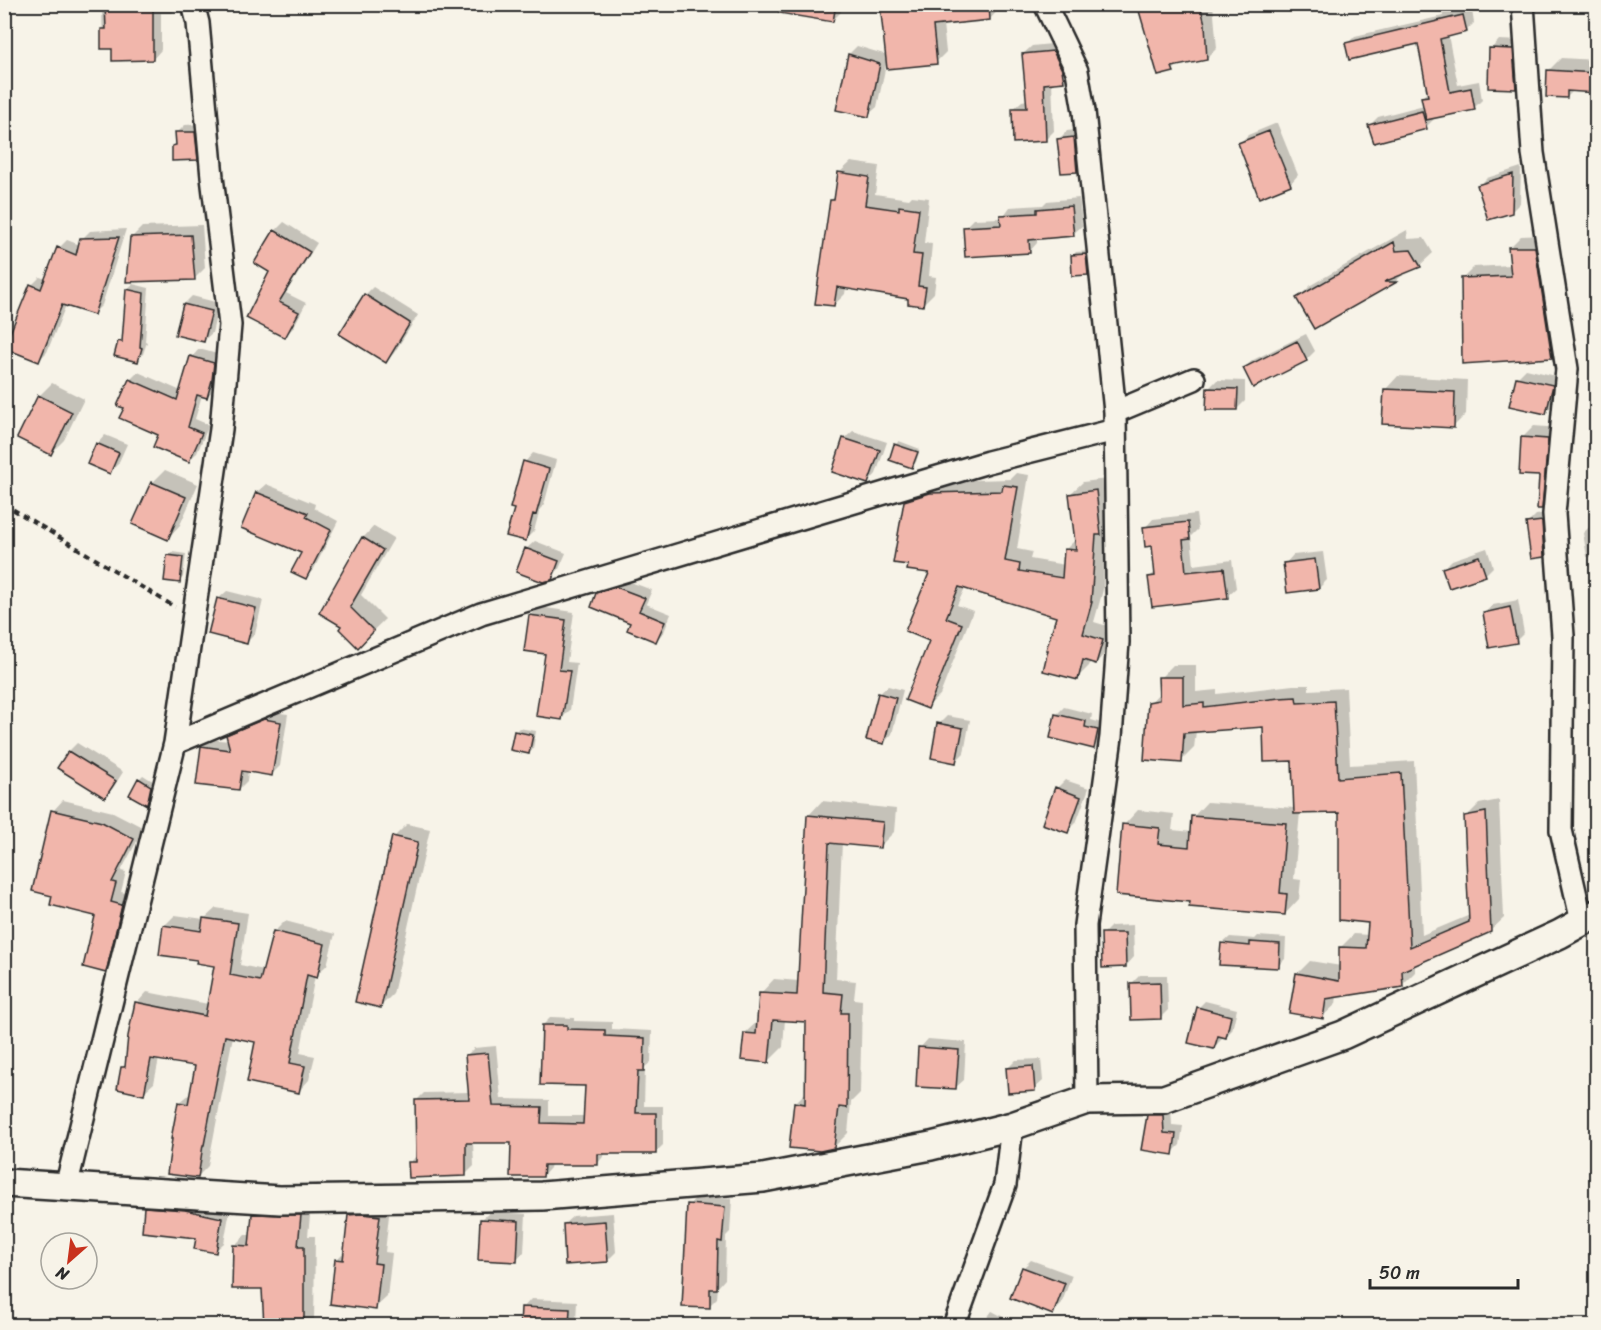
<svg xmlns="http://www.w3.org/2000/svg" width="1601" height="1330" font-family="Sriracha,sans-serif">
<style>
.shadow{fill:#0003}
.building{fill:#f1b6ab;stroke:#2b2b2b;stroke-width:1.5}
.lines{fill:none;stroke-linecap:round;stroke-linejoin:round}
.minor-casing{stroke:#2b2b2b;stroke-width:26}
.tertiary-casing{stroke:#2b2b2b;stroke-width:32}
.path{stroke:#2b2b2b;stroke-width:4;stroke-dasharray:6 4.5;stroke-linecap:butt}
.minor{stroke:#f7f3e8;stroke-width:21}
.tertiary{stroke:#f7f3e8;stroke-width:27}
</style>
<rect width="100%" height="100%" fill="#f7f3e8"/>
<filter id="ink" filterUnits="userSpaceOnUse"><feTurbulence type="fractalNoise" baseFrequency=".0167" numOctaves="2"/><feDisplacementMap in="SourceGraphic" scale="12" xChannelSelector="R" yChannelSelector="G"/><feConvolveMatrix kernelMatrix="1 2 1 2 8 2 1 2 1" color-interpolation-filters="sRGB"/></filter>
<g filter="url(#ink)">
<path class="shadow" d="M102,4H181L172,13H161V50L153,59L113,47H103Z
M804,4H842L841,12L832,21Z
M881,4H999L1000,8L990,19L943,24L946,52L936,62L887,60L877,107L868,115L837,108L849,54L857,46L887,55Z
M1139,4H1213L1217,48L1207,58L1179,64L1173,70Z
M1441,4H1471L1474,23L1466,31L1448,35L1458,85L1479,81L1482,100L1474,108L1434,117V119L1426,127L1370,125L1378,117L1424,105L1422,97L1429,91L1419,42L1347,44L1355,36L1443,16Z
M1499,40L1521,41L1524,79L1515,88L1491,49Z
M1061,43L1071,73L1063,81L1052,82L1054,131L1045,140L1013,109L1022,101L1028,100L1023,54L1032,46Z
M1561,58L1596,60V91L1574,90L1567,97L1548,71Z
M1277,123L1298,175L1290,184L1240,143L1248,135Z
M203,124L205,150L197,159L173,146L177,143V133L185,125Z
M1082,129L1085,162L1077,170L1059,139L1067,131Z
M851,162L879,166L875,194L909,199L912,196L929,198L924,243L932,244L929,276L936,277L934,293L923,304L910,297L846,287L845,294L834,305L831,200L837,195L839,173Z
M1521,167L1520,203L1511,212L1479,186L1487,178Z
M1079,198L1082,226L1073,234L1037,237V243L1029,252L964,228L973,219L1002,218L1010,207L1043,205L1047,201Z
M284,222L317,243L286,293L306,303L293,328L285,336L271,272L256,262L275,231Z
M202,225L205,268L195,278L131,238L142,227Z
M126,229L102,305L94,313L66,305L47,352L39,360L32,285L40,277L46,279L59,248L67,240L80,245L82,239L90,231Z
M1407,230L1408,239L1424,238L1433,253L1420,265L1405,272L1396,281L1315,327L1298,298L1311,285Z
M1546,235L1564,344L1552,356L1462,279L1474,267L1511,265L1509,248L1521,236Z
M1089,251L1091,270L1087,274L1073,255L1076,252Z
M133,284L149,288L145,341L147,342L143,354L137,360L119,342L124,338L127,289Z
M373,287L418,315L394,353L386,361L365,295Z
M192,296L219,303L212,333L203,341L184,304Z
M1306,334L1315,351L1306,360L1253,386L1244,368L1253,360Z
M199,349L221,355L214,389L207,397L202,395L195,419L209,425L197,453L189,460L126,407L130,380L138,372L181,391L192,357Z
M1526,369L1560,377L1554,404L1546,412L1517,378Z
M1398,376L1467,380L1466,414L1453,427L1386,389Z
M1217,380L1245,381V401L1237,409L1208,389Z
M52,383L84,399L64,440L51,453L39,396Z
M1534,426L1559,428L1553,496L1541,508L1540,474L1522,438Z
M853,431L887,442L876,474L868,483L844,439Z
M105,435L127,444L118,464L110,472L97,444Z
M899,441L920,449L916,462L912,466L895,445Z
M533,453L556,460L544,505L540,509L534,531L526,539L515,508L525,462Z
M165,470L198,484L180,525L168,538L152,483Z
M1016,473L1029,475L1017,549L1032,552L1030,559L1065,565L1066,549L1076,539L1070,494L1083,482L1107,479L1103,590L1094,622L1114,628L1108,650L1096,663L1091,661L1089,666L1077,678L1058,616L965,588L957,605L973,611L940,695L927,707L931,572L905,501L918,489L943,481L1010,479Z
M266,484L315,504L314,508L338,521L314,569L306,577L303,552L243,528L257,492Z
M1550,513L1552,547L1544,556L1528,523L1536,515Z
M1196,514L1198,529L1191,536L1194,565L1232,560L1236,588L1227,596L1149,578L1156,571L1153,544L1145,528L1153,519Z
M1596,521V556L1587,557L1583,533Z
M374,526L394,538L361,595L385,619L358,645L341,629L363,538Z
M535,541L566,553L559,569L551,578L526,549Z
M1487,548L1493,567L1485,575L1444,568L1452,560Z
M172,552L186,554L183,577L179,581L169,556Z
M1323,552L1327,580L1319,588L1285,564L1293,555Z
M625,580L652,590L646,604L671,614L664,632L656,640L598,594L606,585Z
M227,591L263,600L255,634L247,642L218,599Z
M1518,600L1524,633L1516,641L1484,613L1493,605Z
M539,607L574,612L567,662L577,663L570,710L562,718L547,653L530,616Z
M1173,665H1196V692L1217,690V694L1293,685H1309V690L1346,688L1350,765L1414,761L1422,935L1470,915L1466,817L1479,804L1499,800L1504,918L1490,931L1415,964V972L1402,985L1337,996L1336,1004L1322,1017L1297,974L1310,961L1341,966V947L1354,934L1369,935L1370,921L1340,812H1300L1294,879L1301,880L1299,899L1285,914L1191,901L1124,825L1138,810L1174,814L1172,830L1192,832L1193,817L1207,802L1295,808L1294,760L1264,726L1196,731L1194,748L1181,761L1150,703L1160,692V678Z
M888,686L903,690L892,734L884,743L879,694Z
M1064,707L1092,714L1091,720L1105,724L1101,740L1094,747L1052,737L1057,714Z
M273,712L288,714L280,766L272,774L248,770L247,781L239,789L202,747L210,739L229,741L227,736L235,728Z
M947,716L970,720L964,753L956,761L939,724Z
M519,728L536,731L533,749L529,753L515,732Z
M77,743L123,772L113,788L105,796L59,768L69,751Z
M143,775L154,782L150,799L146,803L139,779Z
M1065,780L1089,788L1076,823L1068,831L1057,788Z
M63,800L113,812L144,828L121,871L126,872L121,892L132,894L115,960L105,971L97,915L54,895L53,811Z
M822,801L896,809L894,832L880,846L842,842L836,979L856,981L854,999L862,1000L860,1093L851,1102L848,1133L834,1147L795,1103L807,1091V1021L785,1019L783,1047L769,1061L745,1033L759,1020L761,993L774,979L799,981L809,815Z
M407,824L430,829L393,994L380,1007L394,837Z
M216,908L248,913L240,965L264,970L274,932L285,921L335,934L327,965L315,976L300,1053L315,1056L309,1080L299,1091L257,1041L233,1036L208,1166L197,1177L179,1103L191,1093L197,1065L159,1059L154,1083L143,1093L123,1067L127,1063L137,1003L147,992L208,1004L216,964L199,959L164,926L175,915L204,919Z
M1133,925L1134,957L1126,966L1103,934L1111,926Z
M1258,936L1286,938L1285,959L1278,966L1223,943L1230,937L1255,939Z
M1140,975H1167L1168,1010L1160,1018L1131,984Z
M1205,1001L1237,1009L1232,1030L1226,1036H1222L1221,1040L1214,1047L1198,1008Z
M551,1017L574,1018V1021L612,1022V1029L652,1031L651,1062L645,1067L644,1106H663V1145L655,1153H606L598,1163H551L550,1168L543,1176L513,1141L473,1142L474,1166L466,1174L410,1163L417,1155L416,1101L424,1093L470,1092L466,1056L474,1048L496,1046L501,1099L549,1100V1116H585L586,1085L543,1025Z
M928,1039L966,1042L964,1080L955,1088L920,1048Z
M1041,1059L1043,1081L1034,1089L1008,1068L1016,1060Z
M1156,1107H1171L1172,1125L1183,1126L1180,1145L1172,1153L1148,1116Z
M697,1196L732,1199L730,1232L726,1236L725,1279L718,1287L717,1298L709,1306L689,1205Z
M154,1200L230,1210L224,1243L215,1251L198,1237L146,1208Z
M264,1204L311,1205L308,1236H315L314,1326H249L251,1323H265L263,1288L234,1246L245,1235H251L253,1215Z
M361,1204L390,1206L385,1252L392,1253L387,1297L375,1308L332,1303L337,1259L346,1250L350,1215Z
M490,1212L526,1214L524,1252L516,1261L481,1220Z
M613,1213L616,1252L607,1261L564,1224L573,1216Z
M1031,1260L1072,1275L1061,1305L1053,1313L1023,1268Z
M531,1299L577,1301L576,1322L573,1326H522L523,1308Z
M992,1311L1007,1319L1009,1317L1023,1326H981Z"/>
<path class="building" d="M105,4H153V60L112,61V49H101V29H106Z
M780,4H836L833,22L779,13Z
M880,4H989L990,20L933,26L937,64L887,69Z
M1137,4H1200L1205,24L1207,60L1172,67L1174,72L1158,76Z
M1463,15L1467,32L1440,39L1450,92L1471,88L1475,110L1426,120L1421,97L1428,96L1418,44L1349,60L1345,43Z
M1489,48L1513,49L1516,89L1488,88Z
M1053,51L1062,70L1064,82L1044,84L1046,141L1013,143L1012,108H1027L1022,54Z
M848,54L880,64L869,117L836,110Z
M1547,70L1596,73V93L1567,91V98L1546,97Z
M1422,111L1427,129L1374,143L1368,125Z
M1269,131L1291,185L1259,198L1238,143Z
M175,132H195L198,160L172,161V146L176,145Z
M1074,137L1077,172L1061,173L1057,139Z
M838,172L869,177L865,205L899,210V206L919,209L913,254L922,255L918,286L926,287L923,306L908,304V299L837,287L834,306L815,304L830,200H834Z
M1513,174L1512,213L1488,220L1477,185Z
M1071,206L1074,236L1029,240L1030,253L965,257L963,227L1001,225L1000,215L1037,213V209Z
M274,230L310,252L279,302L299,312L285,338L246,318L269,272L254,263Z
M191,235L195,280L126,282L130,237Z
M119,237L94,315L62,305L39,362L4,348L30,284L41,289L57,247L76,255L80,238Z
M1394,242L1396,251L1411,250L1421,267L1384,282H1397L1314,329L1296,298Z
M1508,247H1535L1552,358L1462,364L1461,278L1511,276Z
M1086,254L1088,275L1072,276L1071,255Z
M126,289L144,293L140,347L142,348L138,362L114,356L118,341L122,342Z
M364,294L410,323L386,363L339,334Z
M183,304L212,311L204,342L175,335Z
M1297,341L1307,361L1253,388L1243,368Z
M190,356L214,363L212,380L207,398L197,395L188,427L202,433L189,462L153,447L158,435L119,418L124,408L117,406L129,379L177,400Z
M1516,377L1553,385L1546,414L1509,406Z
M1207,388L1238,389L1237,410H1206Z
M1384,389L1455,392L1454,428L1382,424Z
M38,395L72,412L51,455L17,438Z
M1521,437L1548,439L1542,509H1537L1539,476L1519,475Z
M843,438L880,450L868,484L832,472Z
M96,443L119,453L110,474L87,464Z
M894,444L918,452L912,468L889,460Z
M523,461L549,469L536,515L533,514L526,541L506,536L514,509L510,508Z
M151,482L186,497L168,540L132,524Z
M1003,485L1018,487L1005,561L1020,564L1019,571L1062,578L1064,549L1076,550L1069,494L1096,490L1101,535H1096L1091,602H1092L1083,634L1103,640L1096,664L1083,660L1078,680L1043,671L1048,650H1046L1056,617L959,587L946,618L962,624L928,709L905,700L929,641L905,631L929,573L907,570L908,565L893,563L904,501L930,493L1002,491Z
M256,492L308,513L306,517L331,530L306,579L291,572L301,553L241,528Z
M1542,521L1544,557L1531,559L1526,523Z
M1188,522L1190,539L1183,540L1186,572L1224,568L1228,598L1152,607L1148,577L1155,576L1152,546L1145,547L1143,527Z
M362,537L383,550L350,607L374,631L358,648L339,629L341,626L319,613Z
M525,548L559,561L552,580L543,582L516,572Z
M167,555L183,557L180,583L164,581Z
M1479,556L1486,576L1449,588L1442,568Z
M1315,559L1319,589L1287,593L1283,563Z
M616,587L645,598L639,611L665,622L656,642L627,630L630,623L591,607L596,593Z
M217,598L256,608L247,644L208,634Z
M1510,607L1517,643L1489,648L1483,613Z
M529,615L566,620L559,670L570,671L562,720L536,716L545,654L524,651Z
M1158,677H1183V705L1204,703V707L1279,698L1296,697L1297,703L1334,701L1338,778L1401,773L1410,947L1469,922L1464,816L1486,812L1491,932L1402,971L1403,987L1326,999L1323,1019L1289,1013L1296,973L1339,981V947L1366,948L1368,923L1339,920V813L1294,814L1292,761L1264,762L1263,727L1184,733L1182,763L1144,760L1148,702L1159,700Z
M878,693L896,698L884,744L866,740Z
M1055,714L1086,721L1085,727L1098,730L1094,749L1050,738Z
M264,719L281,722L272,776L242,771L239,790L196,785L201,746L230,750L226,735Z
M937,723L963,728L956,763L931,758Z
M514,731L533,735L529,754L510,750Z
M68,751L116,781L105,798L57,768Z
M138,778L151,786L147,805L129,795Z
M1055,787L1081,797L1068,833L1042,824Z
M51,810L102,822L134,839L112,882L116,883L111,902L122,905L106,973L83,967L95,916L50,905L52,896L32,891Z
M807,815L883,822L880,848L829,843L823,992L843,994L841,1013H848L847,1108L839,1107L834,1148L820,1151L789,1148L794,1102L805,1104L806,1022L773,1020L769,1063L741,1060L744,1033L756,1034L759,993L797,995Z
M1191,816L1286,823L1280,893L1287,894L1285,915L1189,907L1190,902L1116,895L1122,824L1160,828L1158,844L1189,847Z
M392,836L418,842L381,1008L355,1002Z
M203,918L238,923L230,975L260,981L273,931L325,944L317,978L307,975L290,1063L305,1066L299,1093L247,1082L255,1042L225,1036L204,1145H203L198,1178L167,1174L172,1139H171L178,1102L188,1104L195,1066L151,1059L144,1095L117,1089L121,1067H125L128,1036L135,1002L205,1016L214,966L196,963L197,960L159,955L163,925L201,931Z
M1101,933H1125L1126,967L1102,968Z
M1250,942L1280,944L1279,968L1219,965L1221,943L1250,946Z
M1160,982L1161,1019L1131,1020L1130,983Z
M1197,1007L1231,1016L1226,1038L1218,1036L1214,1049L1188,1043Z
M542,1025H567V1029L605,1030V1036L645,1038L644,1071H638L636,1113H656V1154H598V1165H544L543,1177H510L511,1143H466V1176L409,1178L408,1162H416L415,1100L469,1099L465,1055L488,1053L493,1106L542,1107L541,1123L583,1124L585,1086L540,1085Z
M918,1047L959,1050L956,1089L916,1087Z
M1033,1066L1035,1091L1008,1093L1006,1068Z
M1147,1115H1163L1164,1133L1176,1134L1173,1155L1141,1150Z
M687,1204L725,1207L722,1242L718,1241L717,1289H710V1308L682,1307Z
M144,1207L185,1210L222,1218L216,1253L194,1249L196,1238L142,1232Z
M252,1214L301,1215L298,1246H304V1326H264L262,1289H232L233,1245L249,1246Z
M362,1214L380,1216L374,1263L381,1264L376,1310L330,1304L335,1259L343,1260L348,1215Z
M480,1219L519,1221L517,1262L478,1260Z
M605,1221L608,1262L565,1265L563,1224Z
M1022,1267L1065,1283L1053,1315L1010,1298Z
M521,1307L570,1309L569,1326H520Z"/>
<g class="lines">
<g class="minor-casing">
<path id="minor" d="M1045,4L1077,71L1084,111L1115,412L1118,642L1111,737L1085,925L1087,1100
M1523,4L1533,153L1567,369L1554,514L1563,636L1561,830L1582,922
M1115,412L1194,379
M175,743L481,614L988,462L1115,430
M66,1187L175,743L221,429L230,325L212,177L198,23L193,4
M954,1326L1005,1185L1012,1126"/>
</g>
<g class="tertiary-casing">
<path id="tertiary" d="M4,1183L280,1200L542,1196L763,1178L931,1146L1012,1126L1087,1100L1164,1099L1343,1035L1560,934L1596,914"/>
</g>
<path class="path" d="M4,504L175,607"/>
<use href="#minor" class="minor"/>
<use href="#tertiary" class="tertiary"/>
</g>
</g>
<rect width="1601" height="1330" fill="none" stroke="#f7f3e8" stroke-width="24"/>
<rect x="12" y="12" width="1577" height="1306" fill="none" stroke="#2b2b2b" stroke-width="2" filter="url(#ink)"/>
<g transform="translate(69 1261) rotate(208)"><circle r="28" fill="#f7f3e8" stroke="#a5a39c" stroke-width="1.5"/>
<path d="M0-4.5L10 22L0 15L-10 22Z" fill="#c8321e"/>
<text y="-9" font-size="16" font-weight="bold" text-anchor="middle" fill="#2b2b2b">N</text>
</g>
<path d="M1370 1279v9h148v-9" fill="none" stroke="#2b2b2b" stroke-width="3"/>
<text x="1379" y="1279" font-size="18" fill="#2b2b2b" stroke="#f7f3e8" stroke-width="4.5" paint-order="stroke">50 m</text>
</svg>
